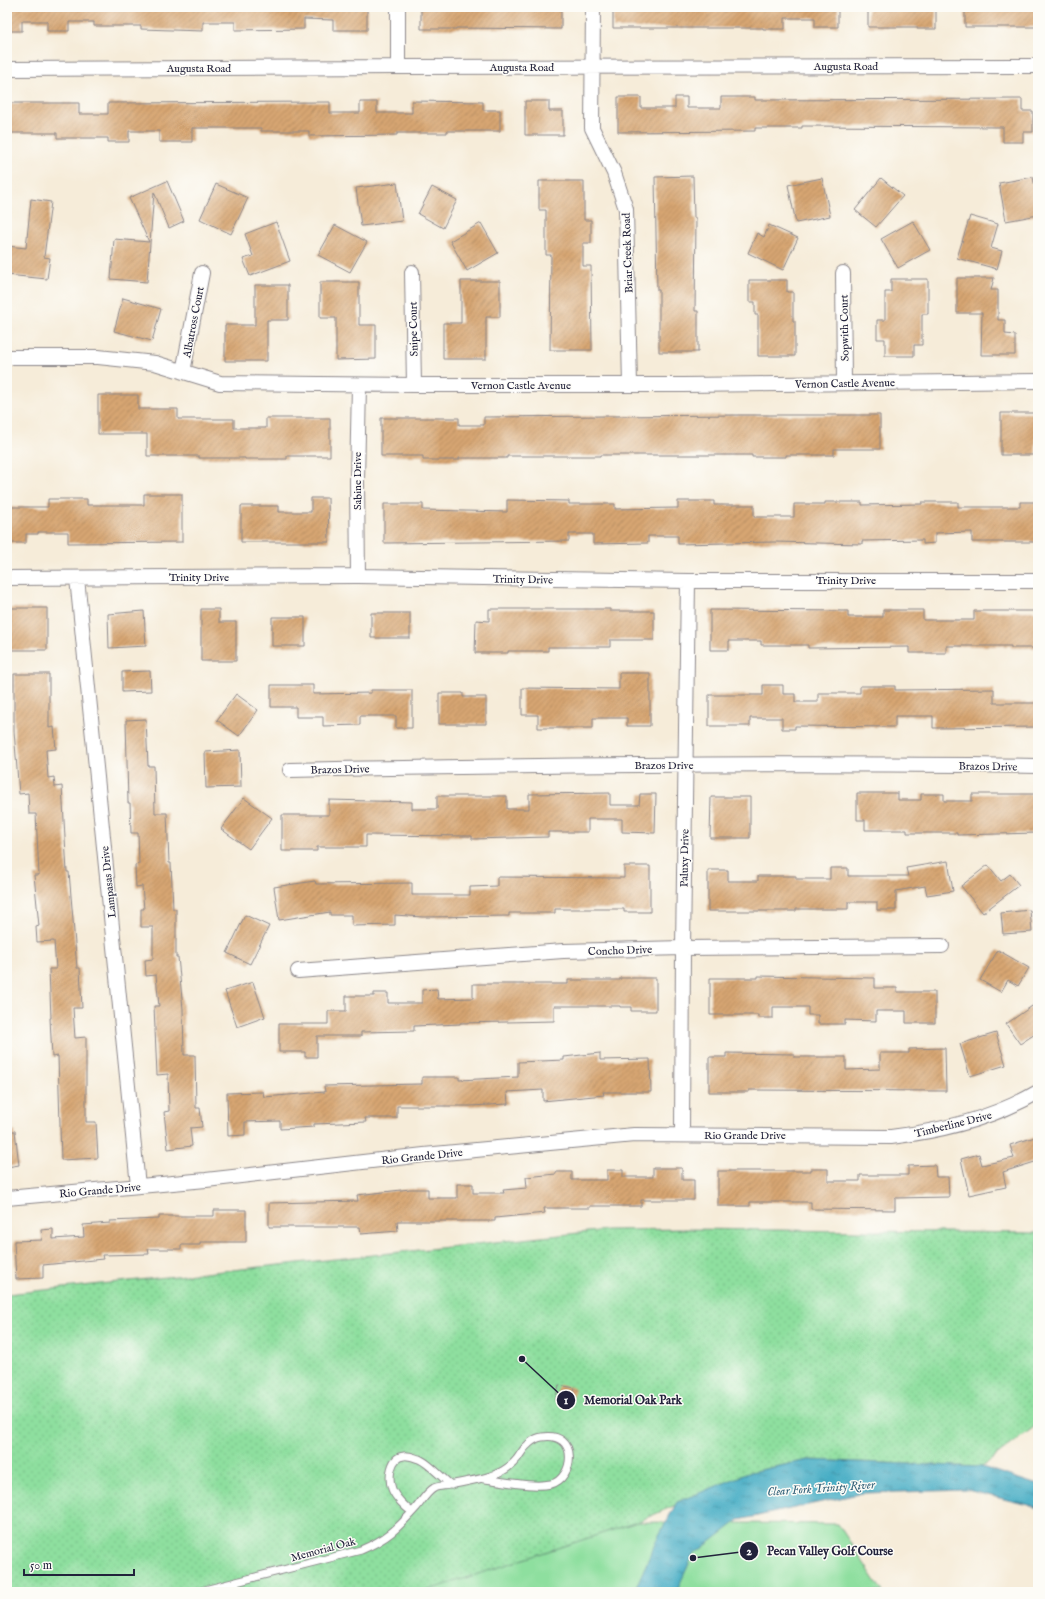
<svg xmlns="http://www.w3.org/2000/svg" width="1045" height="1599" font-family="'IM FELL English',serif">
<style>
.grass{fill:#8edf9f;stroke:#58806d}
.park{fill:url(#park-dots);stroke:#58806d}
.water{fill:url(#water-ripples);stroke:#346880}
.building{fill:url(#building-hatch)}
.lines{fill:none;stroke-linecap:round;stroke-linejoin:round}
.service-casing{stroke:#8c878a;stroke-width:9}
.minor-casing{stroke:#8c878a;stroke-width:16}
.service{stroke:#fff;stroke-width:7}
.minor{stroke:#fff;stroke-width:14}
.labels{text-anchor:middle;stroke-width:3;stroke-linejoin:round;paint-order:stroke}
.street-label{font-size:11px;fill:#22223b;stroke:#fdfcf7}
.water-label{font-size:12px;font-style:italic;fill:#326179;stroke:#fdfcf7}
.leader{fill:none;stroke:#22223b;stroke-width:1.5}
.callout-dot{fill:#22223b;stroke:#fdfcf7;stroke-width:1.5}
.mark-label{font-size:12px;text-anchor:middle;font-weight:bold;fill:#fff}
.callout-label{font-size:12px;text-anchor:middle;font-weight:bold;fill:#22223b;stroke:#fdfcf7;stroke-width:3;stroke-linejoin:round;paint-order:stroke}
</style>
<defs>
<pattern id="park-dots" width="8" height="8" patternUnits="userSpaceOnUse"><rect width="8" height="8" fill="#8edf9f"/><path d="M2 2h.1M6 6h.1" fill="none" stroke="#7abf8a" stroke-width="1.8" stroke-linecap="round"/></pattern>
<pattern id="water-ripples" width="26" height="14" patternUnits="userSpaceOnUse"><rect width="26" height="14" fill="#46adc5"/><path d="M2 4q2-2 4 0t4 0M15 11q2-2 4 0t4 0" fill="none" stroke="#3a8ca1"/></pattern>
<pattern id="building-hatch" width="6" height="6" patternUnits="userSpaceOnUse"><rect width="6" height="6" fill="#d7a672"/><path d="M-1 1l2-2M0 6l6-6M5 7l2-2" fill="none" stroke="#ae875f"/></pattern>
</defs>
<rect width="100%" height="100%" fill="#fdfcf7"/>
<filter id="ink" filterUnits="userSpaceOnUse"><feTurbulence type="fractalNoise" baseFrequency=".025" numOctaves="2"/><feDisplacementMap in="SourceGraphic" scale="8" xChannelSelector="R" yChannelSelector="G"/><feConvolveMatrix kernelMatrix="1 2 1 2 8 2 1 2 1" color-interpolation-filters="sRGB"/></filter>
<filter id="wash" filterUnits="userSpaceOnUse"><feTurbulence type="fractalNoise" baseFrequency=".012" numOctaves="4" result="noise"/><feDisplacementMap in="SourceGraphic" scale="16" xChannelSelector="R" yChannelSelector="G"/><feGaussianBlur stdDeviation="0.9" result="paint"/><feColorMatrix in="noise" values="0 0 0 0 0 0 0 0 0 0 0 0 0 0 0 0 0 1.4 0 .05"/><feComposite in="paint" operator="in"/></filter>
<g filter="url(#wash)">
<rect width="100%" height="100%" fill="#f6ecd9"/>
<path class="grass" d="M637,1522L838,1524L883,1592H421Z"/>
<path class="park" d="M685,1229L1038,1233V1424L982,1467L808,1460L751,1472L637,1522L423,1592H7V1294L607,1230Z"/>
<path class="water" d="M808,1460L982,1467L1038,1485V1509L1028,1505L967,1490L863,1493L739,1520L693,1555L676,1592H634L658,1537L677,1502L751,1472Z"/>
<g id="blocks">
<path class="building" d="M7,7H367V30H333V20L304,19V29L235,30V22H203V31L141,29V26H94V22H69V31H47V21H22V31H7Z
M421,7H561V29L456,28V29H421Z
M613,7H838V27H815V18H785V29H763V28H613Z
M868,7H936V29H917V27H868Z
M965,7H1038V27H965Z
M618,97H641V108H675V97H687V108H721V97H755V100L1022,99V111H1033V132H1023V142H1003V127L802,126V128H755V131L618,132Z
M412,101L483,102V110H500V131H447V133H397V135L309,136V131H261V128H192V142H159V131H129V142H108V138H57V133H7V103H79V114H108V103L330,102V113H360V102H377V113H412Z
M525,101H549V111H563V135H525Z
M693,176L694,218H696L695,311H698V352H659V290H657L655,177Z
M1033,177L1038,203V215L1006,221L999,183Z
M822,178L830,216L796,223L788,185Z
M881,178L903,196L876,227L855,210Z
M167,181L184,221L169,228L154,192L147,282L111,279L114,239L149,242L129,198Z
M539,181H584V220H591V243H583V266H591L592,350H550L551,255H546V210H539Z
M397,183L402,221L361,226L356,188Z
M216,184L248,198L231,234L200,219Z
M432,187L457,200L443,228L418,214Z
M31,199L51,202L44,257L50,258L47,279L7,275V246L26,248Z
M970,216L998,224L991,248L1002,251L997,269L957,258Z
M913,221L930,250L898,268L881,239Z
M276,222L290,261L250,276L243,259L253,256L245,234Z
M481,223L498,253L467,271L450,241Z
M335,225L367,242L350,272L318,255Z
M769,225L798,238L783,270L748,253L757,233L764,237Z
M957,278H994L991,290H998V320H1005V334L1015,335V355H981L982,313H957Z
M891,279H928V314H922V345H914V356H885V339H877V320H885V292H891Z
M749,280H787V292H793V321H795V356H758V315H755V302H749Z
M461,281H500V317H486V359H443V323H461Z
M320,282H359V325H376V359L336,360V318H320Z
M255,285H288V320H267V361H225V325H255Z
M123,298L161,309L152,341L114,331Z
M98,395H138V409H178V419H234V428H266V418H330V456H287V459H245V458H199V456H147V434H98Z
M1001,413H1036V455H1001Z
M740,415H880V449H834V455H786V457H752V455H601V456H507V458H459V460H423V456H381V418H459V425H484V417Z
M144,494H182V542L68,543V532H38V534H26V543H7V507H48V499H87V505H144Z
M311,498H328L329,542H241V506H279V512H311Z
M507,500L569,501V504H615V509L678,508V501H714V505H754V517H794V504H825V502H862V505L922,504V502H958V507H1020V502H1038V542H972V532L935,533V543L923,544V540L862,541V544L774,542L678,544V536H648V543L593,544V534H569V541L384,543V504H423V510L507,512Z
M10,608H47V650H10Z
M201,609H219V622H236V661H201Z
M489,609H610V611H654V640H610V647H548V651H508V653H475L476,620L489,621Z
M710,610L848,611V617H883V610H923V620H974V611H1038V648H1011V646H946V653H909V647L808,648V645H761V641H729V650H710Z
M144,611L146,646L109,648L108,614Z
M371,613H410V638H371Z
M272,617H305V646H272Z
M150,671L151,691L122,692V672Z
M619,673H650V726H627V718H593V728H538V715H522V688L619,689Z
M14,674H49V728L54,727L56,749L46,750L48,778L54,777L55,787L62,786L67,872H69L77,968H80L82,1008H73L75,1038L86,1037V1122H96L98,1158L61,1160L58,1056L52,1057L50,1018H51L49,969H56L54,941L37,942L36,927L39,926L34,875H39L36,814H29L28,793L19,794L14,731Z
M271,685H313V694L371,693V690H412V728H396V716H360V725L323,726V717H296V707H271Z
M763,685H783V694H795V702H818V693H860V686H895V690L994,689V703H1038V727L933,728V716H895V727L795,726V729H782V718H750V726H709V695H763Z
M439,693H463V697H486V724H439Z
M236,694L258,710L239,736L217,720Z
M146,719L148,766H154L155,813H167L169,863H171L173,909H176V957H178L183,1009L184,1055H195L196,1108H200L202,1127L190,1128L192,1146L168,1149L164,1112L169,1111L168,1074L157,1075L154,1006H159L156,975L146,976L145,960L153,959V927H141V909H144L142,886L136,887L135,865L139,864L138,833H131L130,803H128L126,720Z
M240,750L241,787L206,788L205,752Z
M610,793V805H639L640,794H656L655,833L622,832V819H588V832H548V837L472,839V836L366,835V847H317V851H282V815H329V800L412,802V809H437V796H507V809H529V794Z
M857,793H898V800H921V794H944V801H972V794H1038V833L957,835V833H907V830H865V820H857Z
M711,797H750V838H710Z
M244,798L272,818L249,849L221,829Z
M948,861L953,891L927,895L925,886L896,891V910H877V902H848V909H796V911H708V870H728V881H758V876H796V879H830V868H848V876H908L906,868Z
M988,865L1001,881L1010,874L1019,885L983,913L961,886Z
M624,866H650V912H624V909H555V913H509V916L423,917L395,915V925L352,926V915H330V912L279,920L274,887L315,881L316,884L412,883V895H470V887L497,886V877L624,878Z
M1030,910L1032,932L1003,934L1001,913Z
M245,915L269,926L250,964L227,953Z
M998,950L1029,968L1018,986L1008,980L1001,992L980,980Z
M758,976L875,978V988H897V992H935V1023H906V1011H876V1021L845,1020V1024H818V1015H808V1007H773V1018H758V1015H710V978H758Z
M620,978H656V1011H631V1007H620V1006H554V1021L460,1023V1024L414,1026V1031L361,1032V1036H317V1057H305V1052H279V1024H328V1011H346V996H374V993H388V1003H422V990L437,989L438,999L473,998V984H568V980H620Z
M253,982L265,1017L237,1027L225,991Z
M1038,1002V1032L1020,1044L1006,1024Z
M996,1033L1006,1065L970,1076L960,1044Z
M945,1048L946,1091L749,1090V1092H709V1057H726V1053L794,1054V1057H846V1070L880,1069V1053H909V1049Z
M600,1053V1060L650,1059L651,1092H603L604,1095L543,1101V1090L507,1092L508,1104L470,1106H397V1118H365L366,1122L314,1124V1127L280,1129V1121L245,1122V1135L228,1136L227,1093L263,1092L264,1097L325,1092L324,1086L422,1084V1077H459V1080L518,1077V1062L564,1060V1057Z
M7,1131H15L19,1165L7,1167Z
M1038,1136V1161L1003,1172L1006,1187L969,1195L961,1159L979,1154L982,1165L1014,1158L1010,1145Z
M935,1165L936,1177H948L949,1197L895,1198V1210L811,1209V1202H750V1206H718V1171H811V1169H828V1181H860V1175H908V1166Z
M653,1168H682V1180H694V1200H641V1206H590V1208H544L545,1213L495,1218V1221H397L398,1231L361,1234L360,1227H269V1203L358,1201L357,1195L410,1189H428V1198H457V1184H473V1193H504L503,1190L527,1188L526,1177L556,1174V1172H572V1180H607V1170H623V1177H653Z
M214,1210H246V1242H200V1245H181V1249H148L149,1254L102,1255L103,1259L43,1265V1278L16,1279L14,1241L42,1240L41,1230L53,1229V1239L84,1237L83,1225L110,1223V1221L159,1219V1216H214Z
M559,1385L575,1388L571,1404L555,1401Z"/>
</g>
</g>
<g filter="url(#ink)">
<use href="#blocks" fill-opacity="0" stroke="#8c878a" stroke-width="1"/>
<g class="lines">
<g class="service-casing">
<path id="service" d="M412,1512C405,1507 395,1497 392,1489C388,1478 390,1457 404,1456C408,1455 415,1458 419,1459C429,1463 442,1478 451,1485
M197,1592L361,1550C387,1539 397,1529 416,1508C421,1502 427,1492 434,1488C438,1486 445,1486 449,1485C475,1479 506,1479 521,1453C525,1446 534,1438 542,1437C580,1431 574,1479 551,1484C533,1488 503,1481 484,1479"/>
</g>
<g class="minor-casing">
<path id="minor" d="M593,7L592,128L614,173L626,209L630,385
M398,67V7
M7,69L398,67L1038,66
M412,272L414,385
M843,273L844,383
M7,357H98L155,363L220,383L414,385H682L1038,381
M183,372L202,273
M358,576L357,481L359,385
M7,578L358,576L688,581H1038
M77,578L138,1186
M290,770C540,765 789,762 1038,766
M298,971L563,951L683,948L942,946
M682,1135L683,948L688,581
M7,1198L206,1180L424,1155L634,1135L891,1137C941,1131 994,1118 1038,1092"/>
</g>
<use href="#service" class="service"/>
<use href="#minor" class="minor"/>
</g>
</g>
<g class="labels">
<g class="street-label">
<text x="846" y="70">Augusta Road</text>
<text x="522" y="71">Augusta Road</text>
<text x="199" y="72">Augusta Road</text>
<text transform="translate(627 253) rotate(-92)" y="4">Briar Creek Road</text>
<text transform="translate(193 322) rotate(-79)" y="4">Albatross Court</text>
<text transform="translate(844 328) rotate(-91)" y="4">Sopwith Court</text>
<text transform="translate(413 329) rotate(-91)" y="4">Snipe Court</text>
<text transform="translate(845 383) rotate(-1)" y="4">Vernon Castle Avenue</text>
<text x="521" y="389">Vernon Castle Avenue</text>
<text transform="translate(357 481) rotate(-90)" y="4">Sabine Drive</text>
<text x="199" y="581">Trinity Drive</text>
<text transform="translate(523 579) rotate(1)" y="4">Trinity Drive</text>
<text x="846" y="584">Trinity Drive</text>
<text x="664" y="769">Brazos Drive</text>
<text transform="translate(988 766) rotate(1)" y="4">Brazos Drive</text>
<text transform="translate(340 769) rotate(-1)" y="4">Brazos Drive</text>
<text transform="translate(684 858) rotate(-89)" y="4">Paluxy Drive</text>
<text transform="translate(108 882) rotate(-96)" y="4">Lampasas Drive</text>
<text transform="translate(620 950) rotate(-2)" y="4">Concho Drive</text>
<text transform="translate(953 1124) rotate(-14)" y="4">Timberline Drive</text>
<text x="745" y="1139">Rio Grande Drive</text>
<text transform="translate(422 1156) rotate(-6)" y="4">Rio Grande Drive</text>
<text transform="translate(100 1190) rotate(-5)" y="4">Rio Grande Drive</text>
<text transform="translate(323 1549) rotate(-15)" y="4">Memorial Oak</text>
</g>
<g class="water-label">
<text transform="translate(821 1488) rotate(-4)" y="4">Clear Fork Trinity River</text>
</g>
</g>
<path class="leader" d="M522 1359L566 1400M693 1558L749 1551"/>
<g class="callout-dot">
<circle cx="522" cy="1359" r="4"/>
<circle cx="693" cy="1558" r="4"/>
<circle cx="566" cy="1400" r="10"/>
<circle cx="749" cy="1551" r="10"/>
</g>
<g class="mark-label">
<text x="566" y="1404">1</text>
<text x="749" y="1555">2</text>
</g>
<g class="callout-label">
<text x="633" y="1404">Memorial Oak Park</text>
<text x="830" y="1555">Pecan Valley Golf Course</text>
</g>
<rect width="1045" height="1599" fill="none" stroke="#fdfcf7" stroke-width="24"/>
<path d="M24 1569v6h110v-6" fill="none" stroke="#22223b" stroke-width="2"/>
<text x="30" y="1569" font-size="12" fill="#22223b" stroke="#fdfcf7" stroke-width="3" paint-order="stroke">50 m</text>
</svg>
